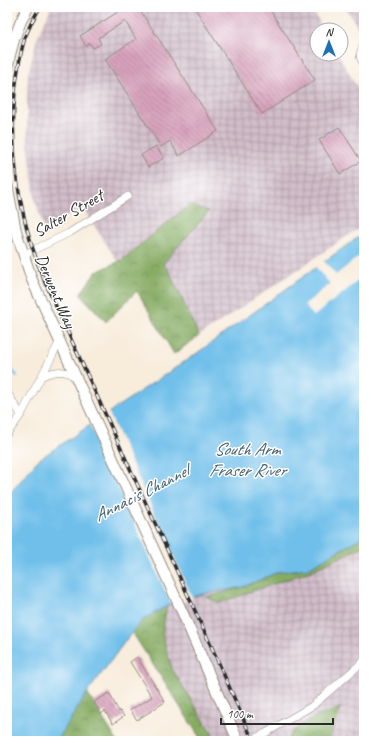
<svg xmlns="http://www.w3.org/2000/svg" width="371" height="748" font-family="Caveat,sans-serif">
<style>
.industrial{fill:url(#industrial-grid)}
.forest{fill:url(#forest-crowns);stroke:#586a46}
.water{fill:#6fbfea;stroke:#4d758a}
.pier{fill:#f8ecdb}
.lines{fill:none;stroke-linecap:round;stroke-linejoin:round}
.stream{stroke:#6fbfea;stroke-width:2}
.building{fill:url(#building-back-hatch)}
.street-casing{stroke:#928c83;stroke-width:8}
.secondary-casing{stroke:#928c83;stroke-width:12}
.street{stroke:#fff;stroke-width:7}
.secondary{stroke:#fff;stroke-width:10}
.rail-casing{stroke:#2b2b2b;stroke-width:3.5}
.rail{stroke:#fff;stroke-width:2;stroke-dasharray:6;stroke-linecap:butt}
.labels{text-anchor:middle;stroke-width:3;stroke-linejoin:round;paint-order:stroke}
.street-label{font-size:17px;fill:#2b2b2b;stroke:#fff}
.water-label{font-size:18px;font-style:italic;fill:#435f6e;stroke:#fff}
</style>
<defs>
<pattern id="industrial-grid" width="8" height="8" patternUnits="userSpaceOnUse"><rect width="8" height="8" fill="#d1bdc9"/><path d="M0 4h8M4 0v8" fill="none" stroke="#aa9aa3"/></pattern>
<pattern id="forest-crowns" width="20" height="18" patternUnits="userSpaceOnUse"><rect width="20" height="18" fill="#84aa60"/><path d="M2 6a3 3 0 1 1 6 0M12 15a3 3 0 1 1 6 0" fill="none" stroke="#6c8b4f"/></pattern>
<pattern id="building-back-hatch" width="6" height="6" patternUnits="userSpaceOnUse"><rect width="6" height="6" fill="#d7a2bb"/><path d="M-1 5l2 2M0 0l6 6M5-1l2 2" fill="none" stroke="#af8498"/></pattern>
</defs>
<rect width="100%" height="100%" fill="#fff"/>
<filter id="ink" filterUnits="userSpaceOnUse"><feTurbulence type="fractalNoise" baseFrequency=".025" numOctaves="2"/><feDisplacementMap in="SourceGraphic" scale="8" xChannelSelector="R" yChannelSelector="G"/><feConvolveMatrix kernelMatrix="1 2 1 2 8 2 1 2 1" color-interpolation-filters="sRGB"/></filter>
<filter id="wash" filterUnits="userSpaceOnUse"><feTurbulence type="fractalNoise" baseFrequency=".012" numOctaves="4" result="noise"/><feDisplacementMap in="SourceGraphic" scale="16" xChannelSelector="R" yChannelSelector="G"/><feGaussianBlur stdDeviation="0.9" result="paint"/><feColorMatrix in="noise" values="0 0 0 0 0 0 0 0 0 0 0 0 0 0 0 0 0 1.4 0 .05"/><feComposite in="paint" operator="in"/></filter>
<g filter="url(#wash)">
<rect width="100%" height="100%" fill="#f8ecdb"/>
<path class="industrial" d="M51,7H311L324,30H317V54H338L354,82L364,96V225L199,336L169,272L137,291L82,207L44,229L35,200L28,143L27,104L28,74L37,38Z
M345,7H364V37Z
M364,536V741H202L132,632L167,605L198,595L308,568Z"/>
<path class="forest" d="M189,205L209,211L163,264L169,271L199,336L174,354L137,291L106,322L80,294L96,272L122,260Z
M364,536V546L311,571L219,603L207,597L243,587L278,572L308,568Z
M167,605L162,634L172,669L214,737L211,741H202L132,632L144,619Z
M87,693L117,741H57Z
M341,708L328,741H287C292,724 325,713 341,708Z"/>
<path class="water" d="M364,233V536L308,568L278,572L243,587L198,595L167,606L144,619L132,632L87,693L57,741H7V497L38,460L193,356Z"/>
<path class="pier" d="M362,254L364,257V276L314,316L304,305L330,284L315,266L323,260L336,275Z
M108,411L193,599L172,606L89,423Z"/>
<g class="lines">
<path class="stream" d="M7,364L17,376"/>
</g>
<g id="blocks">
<path class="building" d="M119,7H138L218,131L179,156L170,141L161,147L105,59L136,39L125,21L98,38L101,44L93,48L90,43L86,46L80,36L121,10Z
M194,7H268L315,80L262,114Z
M339,127L361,161L340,174L319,140Z
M156,146L164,158L148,167L141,155Z
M137,657L165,702L137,720L130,710L152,697L130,662Z
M109,693L119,712L120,711L124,716L113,724L105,711L101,714L94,702Z"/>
</g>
</g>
<g filter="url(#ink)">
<use href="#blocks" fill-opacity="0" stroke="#928c83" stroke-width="1"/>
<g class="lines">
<g class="street-casing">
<path id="street" d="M364,46C359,52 359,58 364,64
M23,255L69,233L128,196
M60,341L41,377C52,371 64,368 75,377
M7,392L21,415
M7,434L21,415L41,377
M250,741L264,734L312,706L364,661"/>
</g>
<g class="secondary-casing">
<path id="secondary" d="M7,72C10,49 17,27 28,7
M7,184L16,231L32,280L184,616L238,741"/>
</g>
<use href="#street" class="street"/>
<use href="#secondary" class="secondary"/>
<g class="rail-casing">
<path id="rail" d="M40,7C34,17 29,27 25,37C20,54 17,74 15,91C9,156 20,220 44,280L217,659L253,741"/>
</g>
<use href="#rail" class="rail"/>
</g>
</g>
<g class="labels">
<g class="street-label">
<text transform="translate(68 213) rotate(-30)" y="6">Salter Street</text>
<text transform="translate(56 291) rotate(67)" y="6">Derwent Way</text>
</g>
<g class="water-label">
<text x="247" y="455">South Arm<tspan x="247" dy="21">Fraser River</tspan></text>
<text transform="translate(141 493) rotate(-27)" y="6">Annacis Channel</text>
</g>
</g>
<rect width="371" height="748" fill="none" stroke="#fff" stroke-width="24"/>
<g transform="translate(329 42)"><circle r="19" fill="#ffffff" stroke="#aaaaaa"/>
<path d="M0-3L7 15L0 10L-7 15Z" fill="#1f6fb2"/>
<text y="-6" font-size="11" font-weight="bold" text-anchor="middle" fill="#2b2b2b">N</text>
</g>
<path d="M221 718v6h112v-6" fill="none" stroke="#2b2b2b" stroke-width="2"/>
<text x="227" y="718" font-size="12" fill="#2b2b2b" stroke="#ffffff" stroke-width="3" paint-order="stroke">100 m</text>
</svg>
